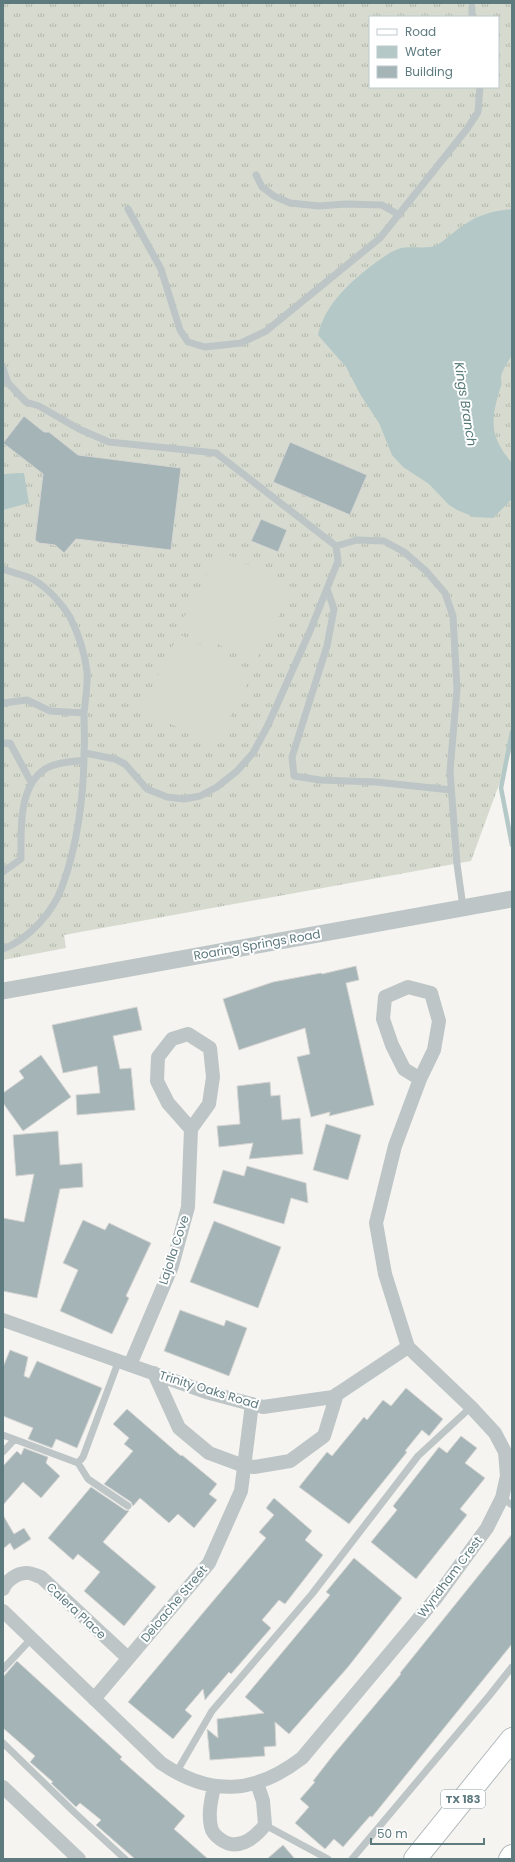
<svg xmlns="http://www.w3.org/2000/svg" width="515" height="1862" font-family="Poppins,sans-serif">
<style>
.grass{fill:url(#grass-tufts);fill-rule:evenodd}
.pitch{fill:#d7dbcf}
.water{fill:#b4c8c8}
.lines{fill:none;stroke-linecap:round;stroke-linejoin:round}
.stream{stroke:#b4c8c8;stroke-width:4.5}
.building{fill:#a5b4b6;stroke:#d6d5d3}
.primary-casing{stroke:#b2babc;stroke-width:24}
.service{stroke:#bdc5c6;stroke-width:7}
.minor{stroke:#bdc5c6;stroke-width:14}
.tertiary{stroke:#bdc5c6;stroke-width:17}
.primary{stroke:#fff;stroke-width:22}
.labels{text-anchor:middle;stroke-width:4;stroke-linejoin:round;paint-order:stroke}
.shield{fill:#fff;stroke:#8ea2a5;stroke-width:1}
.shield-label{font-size:11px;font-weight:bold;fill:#5d7a7f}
.street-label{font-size:12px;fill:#5d7a7f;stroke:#fff}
.water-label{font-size:13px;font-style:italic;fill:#587c7a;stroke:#fff}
</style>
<defs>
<pattern id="grass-tufts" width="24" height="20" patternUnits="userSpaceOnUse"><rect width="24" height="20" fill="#d7dbcf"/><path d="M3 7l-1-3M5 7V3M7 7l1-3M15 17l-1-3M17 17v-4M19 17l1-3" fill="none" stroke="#b2b7ad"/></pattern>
</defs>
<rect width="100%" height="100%" fill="#f5f4f0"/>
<path class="grass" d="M3,3H512V749L471,861L64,935L66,948L3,960ZM370,17H498V87H370Z"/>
<path class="pitch" d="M219,550L293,588L255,663L180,625Z
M179,634L253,672L215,746L141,709Z"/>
<path class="water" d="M512,209V355C509,361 502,370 501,377C501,380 502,383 501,386C491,418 488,435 512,463V499L493,518L474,517L457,510L449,505L429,484L403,467L392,455L379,423L360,394L346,367L318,335C325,304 350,282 375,263C382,258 390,252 398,249C410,245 426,250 437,245C447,239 454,231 464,225C479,214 494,211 512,209Z
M24,473L29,503L3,510V474Z"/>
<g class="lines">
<path class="stream" d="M512,732L501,788L512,845"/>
</g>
<path class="building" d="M24,416L44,432H49L78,455L181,468L171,550L76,539L64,553L55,545L39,543L35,540L43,474L3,443Z
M290,442L367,475L350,515L273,482Z
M261,519L287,530L278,552L251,541Z
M356,966L359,980L346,983L374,1105L329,1116L330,1112L311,1117L297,1057L310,1054L305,1028L239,1050L223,999L273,982L321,973L322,974Z
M137,1007L142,1030L113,1036L120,1069L131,1068L135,1110L77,1115L76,1095L100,1093L97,1066L63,1073L52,1025Z
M41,1055L71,1097L23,1131L3,1103V1093L24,1078L19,1071Z
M270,1082L271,1096L280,1095L282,1120L300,1118L303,1154L249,1159L253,1143L219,1147L217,1126L240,1124L237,1086Z
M326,1124L361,1135L348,1180L313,1170Z
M58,1131L60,1165L82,1163L83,1187L60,1189L37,1298L3,1291V1218L24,1222L34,1174L16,1176L13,1135Z
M247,1166L306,1183L308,1203L291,1198L284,1224L213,1203L223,1170L244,1176Z
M83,1220L105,1230L109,1223L151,1243L126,1296L129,1298L112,1334L60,1311L78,1270L63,1263Z
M214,1221L281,1247L258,1308L190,1282Z
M180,1310L224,1326L226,1320L247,1328L229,1376L164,1351Z
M10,1350L28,1357L24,1376L29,1378L37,1361L102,1388L77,1448L56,1439L52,1448L28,1439L33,1428L3,1416V1367Z
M406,1388L443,1419L429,1436L422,1430L405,1451L407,1452L349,1524L299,1487L327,1452L332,1456L364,1417L367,1420L383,1400L391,1406Z
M127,1409L181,1456L182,1455L217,1484L209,1494L217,1500L194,1528L178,1514L169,1523L140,1498L133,1506L131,1502L104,1484L133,1451L124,1444L129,1438L113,1424Z
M461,1436L477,1448L465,1463L485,1478L460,1509L467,1515L416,1579L371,1542L397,1510L393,1506L439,1447L447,1453Z
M24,1448L48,1457L46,1463L60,1476L41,1498L23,1482L3,1505V1466L17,1451L21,1455Z
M91,1487L125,1510L129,1511L103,1542L156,1587L124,1626L84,1591L100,1572L78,1554L73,1560L48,1538Z
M274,1498L312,1531L305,1540L323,1555L285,1604L279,1600L262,1620L271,1628L231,1674L229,1672L205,1700L203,1689L185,1710L192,1716L173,1739L128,1702L266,1538L259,1532L274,1515L266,1508Z
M3,1515L14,1534L24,1528L31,1539L14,1550L10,1543L3,1549Z
M512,1534V1644L372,1817L370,1816L343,1847L334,1839L325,1849L295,1823L309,1807L300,1799L315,1782L313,1781L334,1754L401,1674L400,1673Z
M354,1558L402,1598L348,1667L289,1734L275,1722L276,1746L264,1747L265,1756L210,1760L207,1729L218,1738L217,1719L264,1713L245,1697L330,1595L326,1592Z
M17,1661L122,1757L120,1759L185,1816L174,1829L208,1859H135L96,1825L101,1820L80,1803L76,1807L51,1783L53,1782L30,1762L35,1756L3,1728V1677Z
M283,1845L295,1859H267Z"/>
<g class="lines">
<g class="primary-casing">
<path id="primary" d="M415,1859L512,1739
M510,1859L512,1856"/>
</g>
<path class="service" d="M472,7V17
M256,175L262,187L274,196L290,203L319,206L346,204L382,205L399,215
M128,209L161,269L180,330L188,342L205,347L241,343L266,331L380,238L467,129L478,112L480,87
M3,368L8,383L26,402L39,406L79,429L109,442L216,453L336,546L338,561L310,631L268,725L253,753L237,771L217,787L200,796L184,799L167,797L147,789L125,764L115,759L85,753
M336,546L357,540L384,541L404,552L426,571L445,593L453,616L457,689L450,771L457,864L463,907
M3,569C13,573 25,575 34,580C48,588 62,604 70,617C78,633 85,654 87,672C88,686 85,700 84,714C84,727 85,740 84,753C84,796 77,847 62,887C53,912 29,939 3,949
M327,589L334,609L327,646L292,757L294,776L320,780L376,782L451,790
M3,703L27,700L50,711L84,713
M3,743H10L31,782
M3,872L21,859C21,830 18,787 45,769C55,762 73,762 84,760
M3,1435L78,1463L88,1479L128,1506
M3,1452L14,1440
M78,1463L83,1457L119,1360
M502,1498L512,1505
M3,1669L31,1639
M3,1743L75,1813L125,1859
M176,1773L212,1711L312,1594L418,1456L471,1407
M265,1825L328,1859
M352,1859L489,1696L512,1667"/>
<path class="minor" d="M3,1320L206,1392L263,1407L333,1397L408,1347
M130,1365L172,1266L188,1207L191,1129L209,1104L213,1077L210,1048L188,1034L172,1039L158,1057L157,1081L168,1103L191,1129
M154,1373L179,1428L209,1453L244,1466L254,1467L290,1461L324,1436L337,1394
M3,1589C6,1581 17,1573 26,1573C30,1572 37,1576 41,1577L128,1658
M3,1611L161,1763C211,1797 255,1794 302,1758L436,1598L487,1528L502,1498L507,1476L505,1452L495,1433L471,1407L408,1347L385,1274L376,1223L395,1146L420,1079L434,1050L439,1021L431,993L408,987L385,997L383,1019L392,1045L404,1069L420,1079
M94,1699L209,1563L241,1491L252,1404
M3,1787L79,1859
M214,1787C211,1800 208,1814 211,1827C212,1832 216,1836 220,1839C237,1852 254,1839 265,1825L263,1801L257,1783"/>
<path class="tertiary" d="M3,991L512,899"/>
<use href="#primary" class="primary"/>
</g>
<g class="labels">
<rect class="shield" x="441" y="1790" width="44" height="18" rx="3"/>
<g class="shield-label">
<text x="463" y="1803">TX 183</text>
</g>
<g class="street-label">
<text transform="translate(257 945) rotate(-10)" y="4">Roaring Springs Road</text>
<text transform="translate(174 1250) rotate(-72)" y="4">Lajolla Cove</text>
<text transform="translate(209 1390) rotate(17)" y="4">Trinity Oaks Road</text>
<text transform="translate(450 1577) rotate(-53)" y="4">Wyndham Crest</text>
<text transform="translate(174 1604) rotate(-50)" y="4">Deloache Street</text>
<text transform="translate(76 1611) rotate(43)" y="4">Calera Place</text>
</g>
<g class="water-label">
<text transform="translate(466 404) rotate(81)" y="5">Kings Branch</text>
</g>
</g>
<rect width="515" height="1862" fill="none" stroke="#5d7a7f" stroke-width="8"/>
<rect x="369" y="16" width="130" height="72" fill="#ffffff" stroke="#becacc"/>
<rect x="377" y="29" width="20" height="6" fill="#ffffff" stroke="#becacc"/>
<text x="405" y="36" font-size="12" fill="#5d7a7f">Road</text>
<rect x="377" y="46" width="20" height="12" fill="#b4c8c8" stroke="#becacc"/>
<text x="405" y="56" font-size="12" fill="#5d7a7f">Water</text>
<rect x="377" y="66" width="20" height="12" fill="#a5b4b6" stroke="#becacc"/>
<text x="405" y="76" font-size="12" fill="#5d7a7f">Building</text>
<path d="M371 1838v6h113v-6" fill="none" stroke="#5d7a7f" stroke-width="2"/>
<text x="377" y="1838" font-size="12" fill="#5d7a7f" stroke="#ffffff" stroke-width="3" paint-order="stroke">50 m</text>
</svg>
